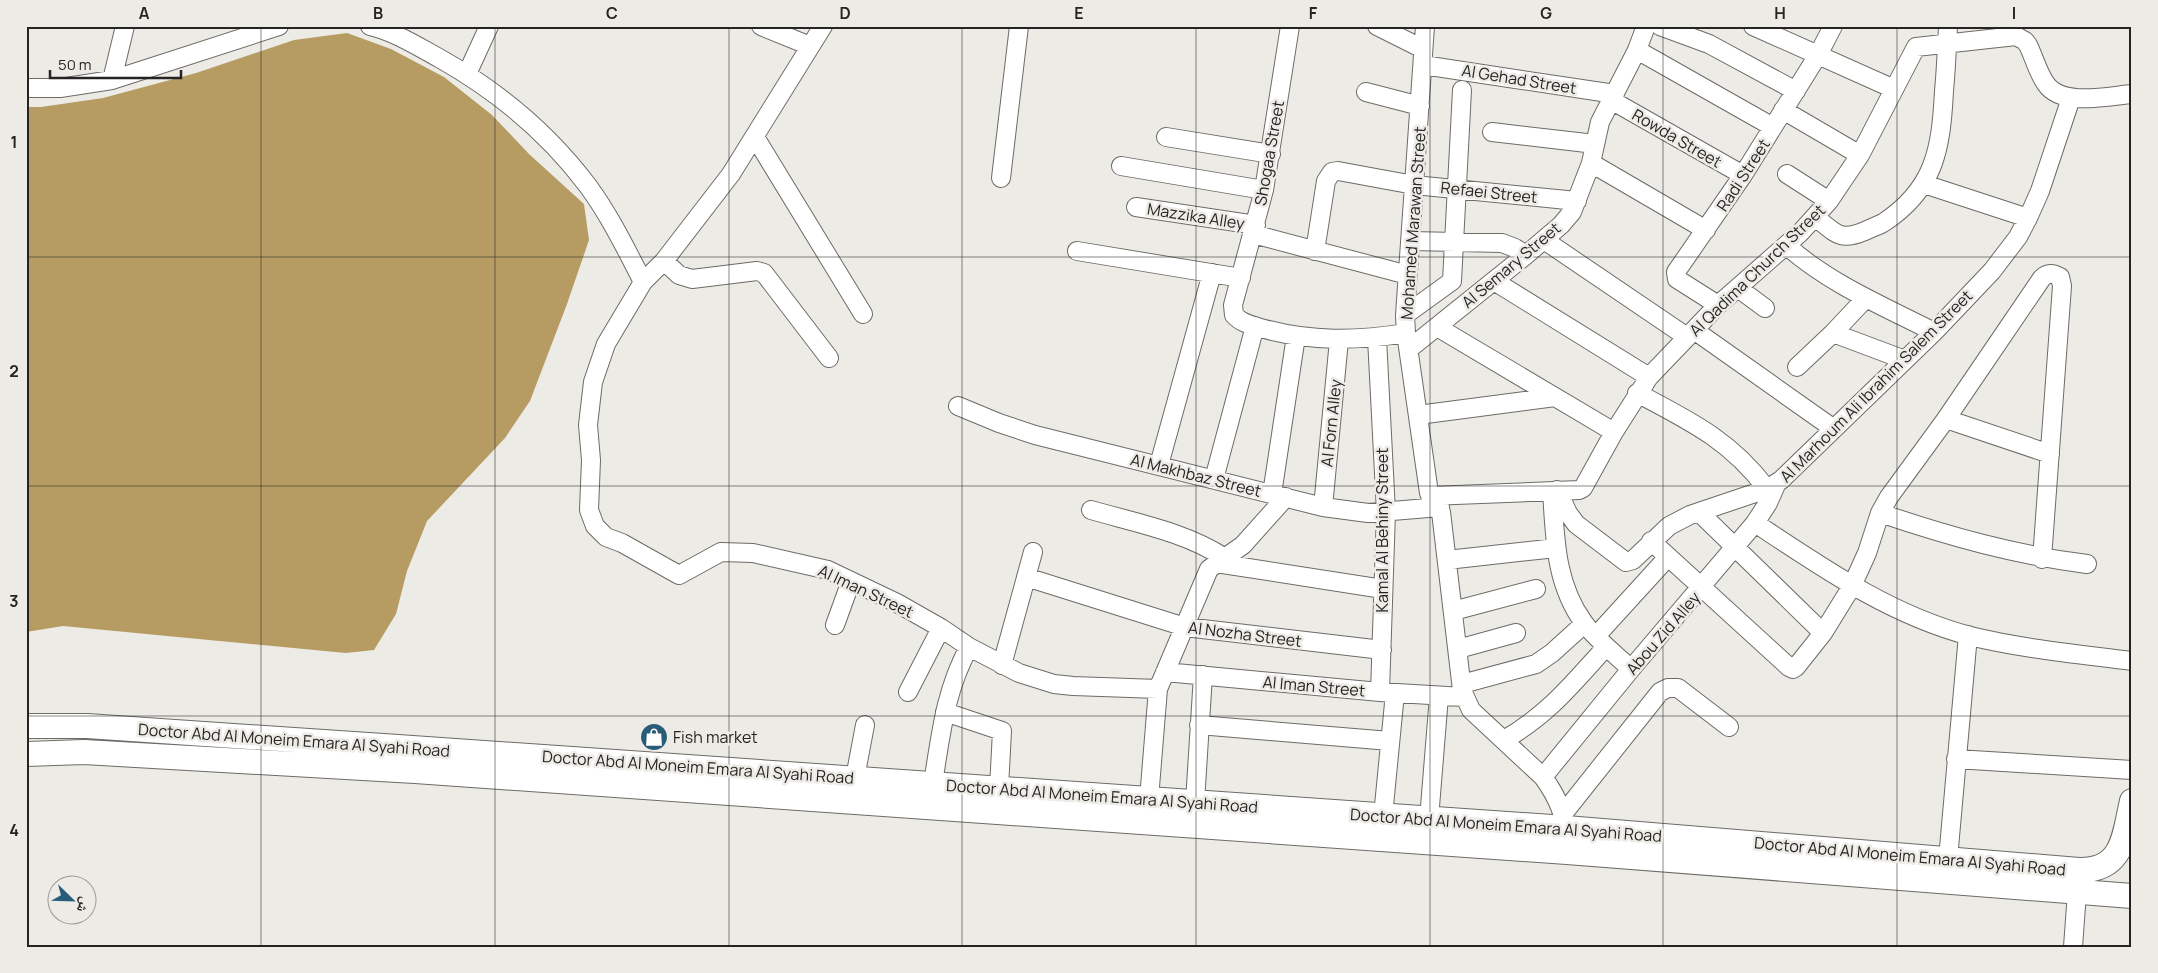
<svg xmlns="http://www.w3.org/2000/svg" width="2158" height="973" font-family="Manrope,'Noto Naskh Arabic',sans-serif">
<style>
.water{fill:#b69c63}
.lines{fill:none;stroke-linecap:round;stroke-linejoin:round}
.street-casing{stroke:#6d6b66;stroke-width:20}
.secondary-casing{stroke:#6d6b66;stroke-width:26}
.street{stroke:#fff;stroke-width:18}
.secondary{stroke:#fff;stroke-width:24}
.grid{fill:none;stroke:#252422;stroke-width:1;stroke-opacity:0.55}
.labels{text-anchor:middle;stroke-width:5;stroke-linejoin:round;paint-order:stroke}
.street-label{font-size:16px;fill:#252422;stroke:#edebe6}
.poi-label{font-size:16px;fill:#252422;stroke:#edebe6;text-anchor:start}
.neatline{fill:none;stroke:#252422;stroke-width:2}
.grid-label{font-size:16px;text-anchor:middle;font-weight:bold;fill:#252422}
</style>
<rect width="100%" height="100%" fill="#edebe6"/>
<path class="water" d="M347,33L391,49L444,77L492,115L529,154L584,204L589,240L567,304L530,401L505,438L427,521L407,571L396,614L374,650L346,653L63,626L26,632V107H41L103,98L196,73L294,40Z"/>
<g class="lines">
<g class="street-casing">
<path id="street" d="M370,26C395,32 417,46 439,58C496,90 549,134 588,186C610,216 626,249 643,282L606,344L593,382L588,425L591,460L589,510L595,526L606,537L622,543L679,575L721,552L753,553L828,570L897,603L941,628L969,647L1019,673L1054,684L1073,686L1158,689
M761,26L810,46
M1290,26L1264,190L1233,305L1234,315C1241,323 1251,325 1261,328C1310,342 1357,341 1406,333
M1377,26L1423,49
M1425,26L1405,315L1406,333L1429,493L1441,512L1462,690L1471,710L1543,777C1557,796 1566,816 1567,839
M1660,26L1709,44L1796,91
M1753,26L1894,89
M1637,50L1773,127
M1423,65L1615,94
M467,74L489,26
M112,80L125,26
M26,88H60L112,80L279,26
M1366,92L1420,106
M1611,100L1743,175
M1783,110L1860,155
M1492,132L1595,144
M755,137L863,314
M1166,137L1271,154
M1591,163L1706,230
M1121,166L1264,190
M1787,174L1829,201
M1001,178L1019,26
M1924,184L2028,218
M1136,207L1256,225
M1815,217C1836,233 1839,242 1865,231C1871,228 1877,226 1883,223C1935,189 1941,149 1944,91C1946,70 1947,48 1948,26
M1253,234L1408,275
M1544,240L1687,337
M1411,241L1502,243L1515,248L1526,255
M1787,246C1830,284 1883,306 1934,332
M1077,251L1241,278
M1315,251L1326,181L1332,172L1338,171L1414,185L1577,201
M664,261L679,275L692,279L757,271L764,273L829,358
M1494,281L1649,377
M643,282L664,261L731,174L823,26
M1738,288L1765,308
M1718,305L1677,279L1676,272L1743,175L1818,55L1833,26
M1405,315L1452,281L1462,90
M1437,327L1614,432
M1694,330L1834,429
M1833,333L1905,360
M1377,338L1386,512L1380,692
M1409,349L1526,255L1561,225L1572,212L1591,163L1600,122L1637,50L1646,26
M1797,367L1833,333L1866,298
M1637,393C1690,421 1730,440 1767,489
M958,406L999,423L1035,435L1323,507L1368,513L1440,507
M1418,415L1555,397
M1946,419L2050,454
M1159,465L1212,273
M1214,479L1255,326
M1557,490L1568,513L1576,524L1626,562L1633,560L1669,526L1690,515L1767,489L1781,480L1934,332L1992,271L2018,237L2028,218L2040,191L2071,98
M1552,491C1555,537 1555,584 1584,623C1597,640 1615,654 1631,669
M1272,494L1296,336
M1430,496L1579,490L1583,488L1614,432L1649,377L1718,305L1800,233L1829,201L1860,155L1916,47L2016,36L2025,41L2028,45C2034,57 2038,73 2046,84C2062,107 2108,96 2132,94
M1323,507L1339,340
M1091,510C1136,523 1185,532 1225,558
M1699,512L1823,633
M1880,513C1948,536 2015,555 2087,564
M1755,523C1823,568 1890,615 1970,636C2023,649 2078,654 2132,661
M1651,541L1789,667L1793,669L1796,667L1823,633L1852,586L1867,553L1880,513L1889,497L1946,419L2042,278C2048,272 2053,273 2060,277L2062,286L2042,559
M1447,560L1556,548
M1216,563L1383,589
M1026,577L1185,627L1382,650
M1453,611L1536,589
M835,625L851,581
M1596,636L1668,557
M1458,649L1516,633
M1002,665L1033,552
M1165,672L1380,692L1464,697
M1462,684L1536,664L1552,653L1584,624
M908,692L941,628
M945,712L1002,731L999,788
M1199,725L1390,741
M1504,740C1549,714 1572,684 1606,647
M1956,759L2132,770
M1543,777L1631,669L1755,523L1768,503L1776,485
M855,778L865,725
M933,783C941,734 945,691 969,647
M1149,799L1158,689L1209,569L1243,545L1286,497
M1195,802L1203,675
M1563,814L1660,692L1668,688H1678L1729,727
M1383,816L1395,693
M1429,819L1439,696
M1948,859L1968,635
M2073,947L2077,892"/>
</g>
<g class="secondary-casing">
<path id="secondary" d="M26,726H87L398,747L1566,828L2079,870C2124,871 2124,835 2132,801
M26,754L84,752L415,771L1567,852L2132,896"/>
</g>
<use href="#street" class="street"/>
<use href="#secondary" class="secondary"/>
</g>
<path class="grid" d="M261,26V947M495,26V947M729,26V947M962,26V947M1196,26V947M1430,26V947M1663,26V947M1897,26V947M26,257H2132M26,486H2132M26,716H2132"/>
<defs>
<g id="shop-disc" transform="scale(1.4375)"><circle r="9.5" fill="#295c79" stroke="#edebe6"/><path d="M-5-2.5h2.3a2.7 3.5 0 0 1 5.4 0H5L5.5 6h-11ZM-1.5-2.5h3a1.5 2.3 0 0 0-3 0Z" fill="#fff"/></g>
</defs>
<g fill-rule="evenodd">
<use href="#shop-disc" x="654" y="737"/>
</g>
<g class="labels">
<g class="street-label">
<text transform="translate(1519 79) rotate(9)" y="6">Al Gehad Street</text>
<text transform="translate(1677 138) rotate(30)" y="6">Rowda Street</text>
<text transform="translate(1269 153) rotate(-80)" y="6">Shogaa Street</text>
<text transform="translate(1743 175) rotate(-57)" y="6">Radi Street</text>
<text transform="translate(1489 192) rotate(6)" y="6">Refaei Street</text>
<text transform="translate(1196 216) rotate(9)" y="6">Mazzika Alley</text>
<text transform="translate(1413 223) rotate(-86)" y="6">Mohamed Marawan Street</text>
<text transform="translate(1511 265) rotate(-40)" y="6">Al Semary Street</text>
<text transform="translate(1757 270) rotate(-44)" y="6">Al Qadima Church Street</text>
<text transform="translate(1876 386) rotate(-45)" y="6">Al Marhoum Ali Ibrahim Salem Street</text>
<text transform="translate(1331 423) rotate(-84)" y="6">Al Forn Alley</text>
<text transform="translate(1196 475) rotate(14)" y="6">Al Makhbaz Street</text>
<text transform="translate(1382 530) rotate(-90)" y="6">Kamal Al Behiny Street</text>
<text transform="translate(866 591) rotate(25)" y="6">Al Iman Street</text>
<text transform="translate(1663 633) rotate(-49)" y="6">Abou Zid Alley</text>
<text transform="translate(1245 634) rotate(7)" y="6">Al Nozha Street</text>
<text transform="translate(1314 686) rotate(5)" y="6">Al Iman Street</text>
<text transform="translate(294 740) rotate(4)" y="6">Doctor Abd Al Moneim Emara Al Syahi Road</text>
<text transform="translate(698 767) rotate(4)" y="6">Doctor Abd Al Moneim Emara Al Syahi Road</text>
<text transform="translate(1102 796) rotate(4)" y="6">Doctor Abd Al Moneim Emara Al Syahi Road</text>
<text transform="translate(1506 825) rotate(4)" y="6">Doctor Abd Al Moneim Emara Al Syahi Road</text>
<text transform="translate(1910 856) rotate(5)" y="6">Doctor Abd Al Moneim Emara Al Syahi Road</text>
</g>
<g class="poi-label">
<text x="673" y="743">Fish market</text>
</g>
</g>
<rect width="2158" height="973" fill="none" stroke="#edebe6" stroke-width="55"/>
<g transform="translate(72 900) rotate(113)"><circle r="24" fill="#edebe6" stroke="#9d9b98"/>
<path d="M0-4L9 19L0 12L-9 19Z" fill="#295c79"/>
<text y="-8" font-size="14" font-weight="bold" text-anchor="middle" fill="#252422">ش</text>
</g>
<path d="M50 70v8h131v-8" fill="none" stroke="#252422" stroke-width="2.5"/>
<text x="58" y="70" font-size="15" fill="#252422" stroke="#edebe6" stroke-width="4" paint-order="stroke">50 m</text>
<rect x="28" y="28" width="2102" height="918" class="neatline"/>
<g class="grid-label">
<text x="144" y="19">A</text>
<text x="378" y="19">B</text>
<text x="612" y="19">C</text>
<text x="845" y="19">D</text>
<text x="1079" y="19">E</text>
<text x="1313" y="19">F</text>
<text x="1546" y="19">G</text>
<text x="1780" y="19">H</text>
<text x="2014" y="19">I</text>
<text x="14" y="148">1</text>
<text x="14" y="377">2</text>
<text x="14" y="607">3</text>
<text x="14" y="836">4</text>
</g>
</svg>
